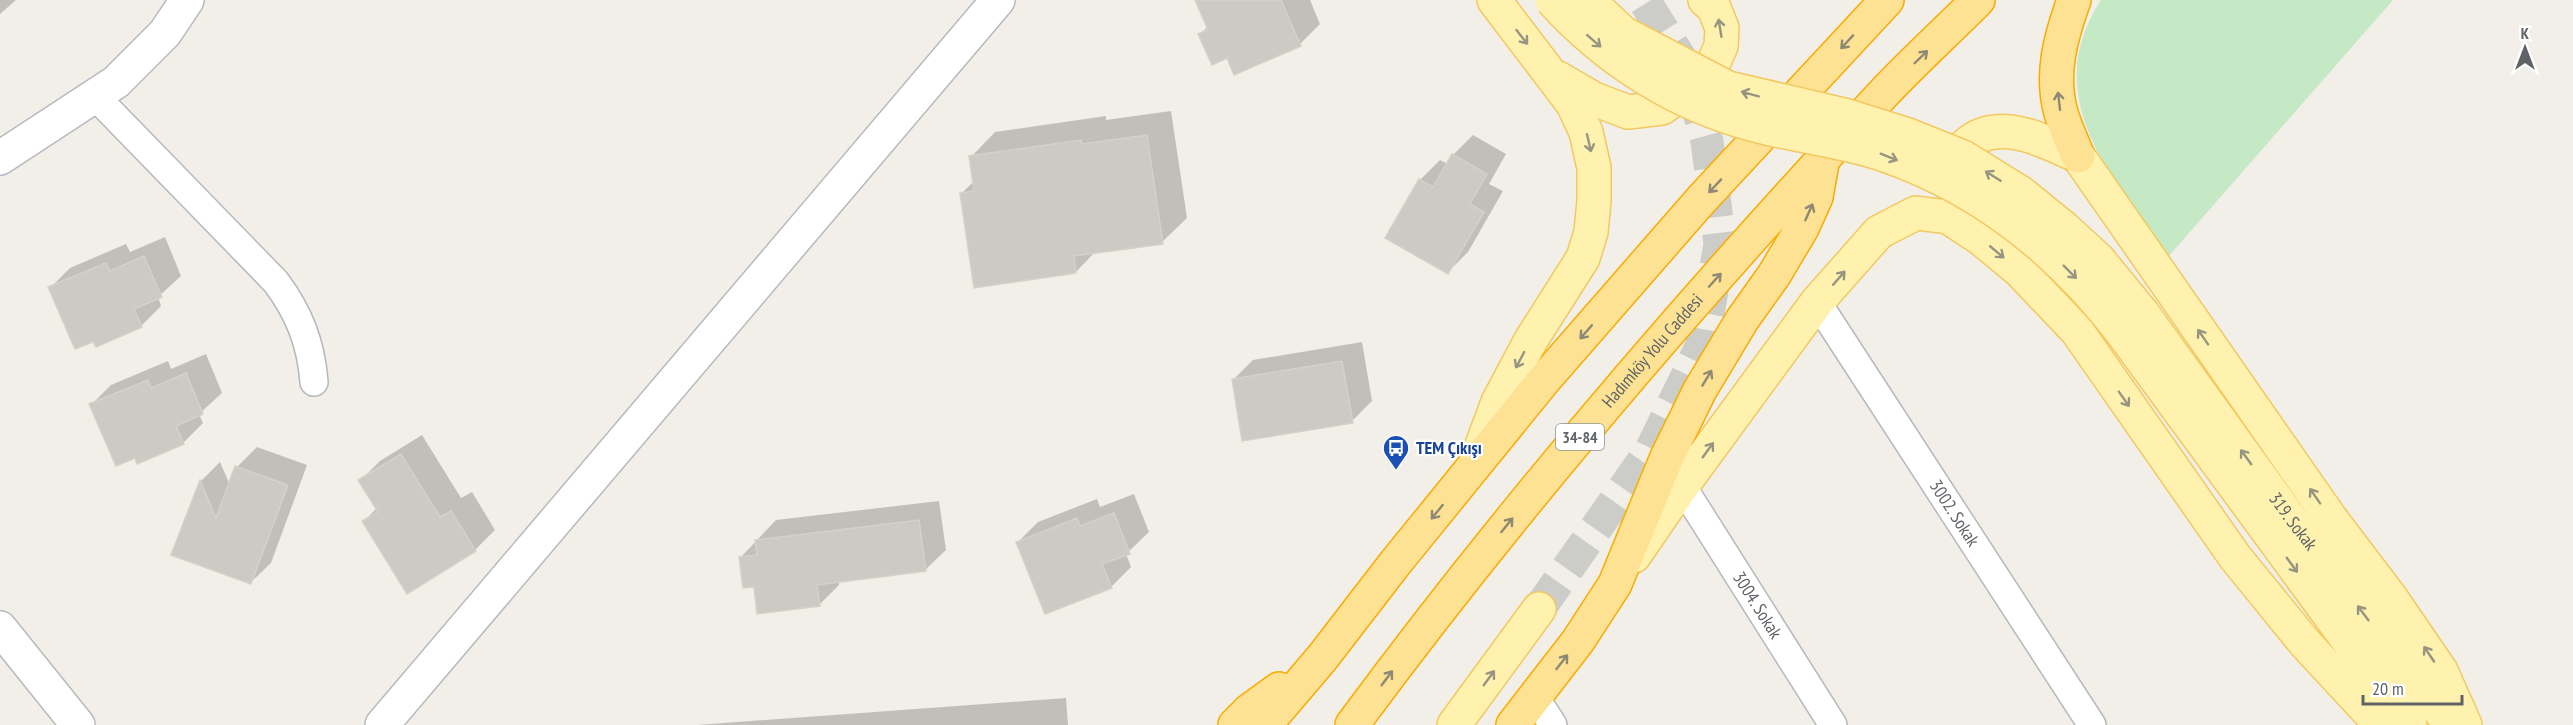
<svg xmlns="http://www.w3.org/2000/svg" width="2573" height="725" font-family="'PT Sans Narrow',sans-serif">
<style>
.green{fill:#c5e8c5}
.shadow{fill:#0003}
.building{fill:#cccac5;stroke:#d6d1c6;stroke-width:1.5}
.lines{fill:none;stroke-linecap:round;stroke-linejoin:round}
.primary-tunnel{stroke:#ccccc8;stroke-width:33;stroke-dasharray:33 16;stroke-linecap:butt}
.street-casing{stroke:#b5b8bc;stroke-width:30}
.secondary-casing{stroke:#b6babf;stroke-width:36}
.primary-casing{stroke:#f2c960;stroke-width:36}
.highway-casing{stroke:#f9ab00;stroke-width:36}
.street{stroke:#fff;stroke-width:27}
.secondary{stroke:#fff;stroke-width:33}
.primary{stroke:#fff2af;stroke-width:33}
.highway{stroke:#fde293;stroke-width:33}
.primary-bridge-casing{stroke:#f2c960;stroke-width:36;stroke-linecap:butt}
.primary-bridge{stroke:#fff2af;stroke-width:33}
.oneway{stroke:#979581}
.oneway2{stroke:#8e8975}
.labels{text-anchor:middle;stroke-width:4.5;stroke-linejoin:round;paint-order:stroke}
.shield{fill:#fff;stroke:#8f9295;stroke-width:1.5}
.shield-label{font-size:16px;font-weight:bold;fill:#5f6368}
.street-label{font-size:18px;fill:#5f6368;stroke:#fff}
.transit-label{font-size:18px;font-weight:bold;fill:#164399;stroke:#fff;text-anchor:start}
</style>
<rect width="100%" height="100%" fill="#f1efe8"/>
<path class="green" d="M2101,0H2393L2167,258C2114,178 2037,98 2101,0Z"/>
<path class="shadow" d="M0,0H16L0,14Z
M1197,0H1310L1320,24L1300,44L1235,73L1227,56L1200,35L1208,26Z
M1171,111L1187,218L1162,242L1095,252L1076,272L961,194L974,181L971,157L995,132L1106,116V120Z
M1473,135L1506,154L1489,184L1503,191L1468,252L1448,272L1420,180L1440,160L1448,164L1453,155Z
M165,237L181,276L158,297L161,306L141,326L50,288L70,268L126,244L130,252Z
M1362,342L1372,401L1352,421L1233,380L1253,360Z
M206,354L222,393L199,414L203,423L183,443L136,456L91,405L111,385L168,361L171,369Z
M422,435L461,498L472,492L495,530L475,550L364,521L377,508L360,481L380,461Z
M257,447L307,465L271,563L250,583L173,554L201,481L220,462L230,485L237,467Z
M1134,494L1149,532L1126,554L1131,567L1111,587L1018,542L1038,522L1097,499L1100,507Z
M939,501L946,550L925,570L839,581V585L819,605L755,586L740,558L776,520Z
M1066,698L1068,725H697Z"/>
<path class="building" d="M1195,0H1281L1301,46L1234,75L1227,58L1212,65L1198,34L1208,30Z
M1147,135L1163,244L1074,256L1076,273L974,288L960,193L974,191L969,156L1081,140L1082,144Z
M1452,154L1487,174L1470,204L1484,212L1448,274L1385,238L1419,179L1433,187Z
M144,256L162,297L134,309L142,327L96,347L93,342L75,349L48,287L106,263L110,271Z
M1342,361L1353,423L1242,441L1232,379Z
M186,373L203,414L176,426L184,444L137,464L135,458L116,466L89,404L148,380L151,388Z
M401,454L440,517L451,511L476,551L407,594L362,521L378,512L358,480Z
M235,466L288,485L251,584L171,555L200,480L216,518Z
M1114,513L1130,554L1102,564L1112,588L1045,614L1016,542L1077,518L1080,526Z
M919,520L926,571L817,585L820,606L757,614L754,587L743,588L739,557L757,555L755,540Z"/>
<g class="lines">
<path class="primary-tunnel" d="M1539,609L1651,450L1703,343L1720,244L1707,141L1687,69L1644,0"/>
<g class="street-casing">
<g id="street">
<path d="M95,96L276,282C299,313 311,343 314,382"/>
<path id="s1" d="M1817,302L2092,725"/>
<path id="s2" d="M1682,486L1833,725"/>
<path d="M1535,697L1553,725"/>
</g>
</g>
<g class="secondary-casing">
<path id="secondary" d="M0,158L116,82L165,33L187,0
M0,628L78,725
M382,725L998,0"/>
</g>
<g class="primary-casing">
<g id="primary">
<path d="M1558,78L1594,99L1628,112L1662,108L1709,73L1721,46L1722,28L1714,8L1705,0"/>
<path d="M1945,178C1948,166 1953,160 1961,150C1993,113 2042,140 2078,156L2331,519L2391,598L2441,671L2465,725"/>
<path id="s3" d="M2143,314L2292,521L2451,725"/>
<path d="M2121,331L2410,725"/>
<path d="M1476,461L1498,402L1531,340L1583,258L1591,232L1594,201V168L1586,132L1573,104L1494,0"/>
<path d="M1634,556L1682,486L1817,302L1879,232L1916,213L1948,217L1980,238L2019,270L2077,331L2235,557L2305,643L2381,725"/>
<path d="M1454,725L1539,609"/>
</g>
</g>
<g class="highway-casing">
<g id="highway">
<path d="M2074,0C2061,36 2050,74 2061,113C2065,127 2072,142 2078,156"/>
<path d="M1235,725L1250,710L1279,689"/>
<path d="M1265,725L1322,658L1396,562L1544,380L1701,200L1887,0"/>
<path id="s4" d="M1352,725C1515,504 1695,296 1882,95C1913,62 1946,32 1978,0"/>
<path d="M1513,725L1578,641L1615,584L1667,457L1700,390L1742,320L1774,275L1802,228L1816,197L1822,163"/>
</g>
</g>
<use href="#street" class="street"/>
<use href="#secondary" class="secondary"/>
<use href="#primary" class="primary"/>
<use href="#highway" class="highway"/>
<g class="primary-bridge-casing">
<path id="primary-bridge" d="M1552,0C1606,60 1677,105 1755,125C1796,136 1838,140 1879,153C1978,186 2058,249 2121,331
M1588,0L1623,33L1728,88L1844,115L1908,135L1963,157L2021,193L2064,228L2098,259L2143,314"/>
</g>
<use href="#primary-bridge" class="primary-bridge"/>
</g>
<defs><path id="oneway-shaft" d="M-6 0H5M1.5-3L5.5 0L1.5 3" fill="none" stroke-width="1.6" stroke-linecap="round" stroke-linejoin="round" transform="scale(1.5)"/></defs>
<g class="oneway">
<use href="#oneway-shaft" transform="translate(1720 28) rotate(-99)"/>
<use href="#oneway-shaft" transform="translate(1522 37) rotate(52)"/>
<use href="#oneway-shaft" transform="translate(1594 41) rotate(41)"/>
<use href="#oneway-shaft" transform="translate(1750 94) rotate(-165)"/>
<use href="#oneway-shaft" transform="translate(1589 143) rotate(77)"/>
<use href="#oneway-shaft" transform="translate(1889 157) rotate(22)"/>
<use href="#oneway-shaft" transform="translate(1993 176) rotate(-148)"/>
<use href="#oneway-shaft" transform="translate(1997 252) rotate(40)"/>
<use href="#oneway-shaft" transform="translate(2070 272) rotate(45)"/>
<use href="#oneway-shaft" transform="translate(1839 278) rotate(-49)"/>
<use href="#oneway-shaft" transform="translate(2203 337) rotate(-125)"/>
<use href="#oneway-shaft" transform="translate(1520 360) rotate(118)"/>
<use href="#oneway-shaft" transform="translate(2124 399) rotate(55)"/>
<use href="#oneway-shaft" transform="translate(1708 450) rotate(-54)"/>
<use href="#oneway-shaft" transform="translate(2246 457) rotate(-126)"/>
<use href="#oneway-shaft" transform="translate(2315 496) rotate(-125)"/>
<use href="#oneway-shaft" transform="translate(2292 565) rotate(54)"/>
<use href="#oneway-shaft" transform="translate(2363 613) rotate(-127)"/>
<use href="#oneway-shaft" transform="translate(2429 654) rotate(-124)"/>
<use href="#oneway-shaft" transform="translate(1489 678) rotate(-54)"/>
</g>
<g class="oneway2">
<use href="#oneway-shaft" transform="translate(1847 42) rotate(133)"/>
<use href="#oneway-shaft" transform="translate(1921 57) rotate(-44)"/>
<use href="#oneway-shaft" transform="translate(2059 101) rotate(-97)"/>
<use href="#oneway-shaft" transform="translate(1715 186) rotate(133)"/>
<use href="#oneway-shaft" transform="translate(1809 212) rotate(-66)"/>
<use href="#oneway-shaft" transform="translate(1715 280) rotate(-48)"/>
<use href="#oneway-shaft" transform="translate(1586 332) rotate(131)"/>
<use href="#oneway-shaft" transform="translate(1707 378) rotate(-59)"/>
<use href="#oneway-shaft" transform="translate(1437 512) rotate(129)"/>
<use href="#oneway-shaft" transform="translate(1507 525) rotate(-51)"/>
<use href="#oneway-shaft" transform="translate(1562 662) rotate(-52)"/>
<use href="#oneway-shaft" transform="translate(1387 678) rotate(-53)"/>
</g>
<defs>
<g id="bus-pin" transform="scale(1.35)"><path d="M0 17L-7.5 6A9.5 9.5 0 1 1 7.5 6Z" fill="#1a4fb4" stroke="#fff"/><path d="M-5-6H5V4H4V6H2V4H-2V6H-4V4H-5ZM-3.5-4V0h7V-4ZM-3.5 1.2v1.5H-2V1.2ZM2 1.2v1.5H3.5V1.2Z" fill="#fff"/></g>
</defs>
<g fill-rule="evenodd">
<use href="#bus-pin" x="1396" y="448"/>
</g>
<g class="labels">
<rect class="shield" x="1556" y="424" width="48" height="26" rx="4.5"/>
<g class="shield-label">
<text x="1580" y="443">34-84</text>
</g>
<g class="street-label">
<text dy="6" stroke="none"><textPath href="#s4" startOffset="480">Hadımköy Yolu Caddesi</textPath></text>
<text dy="6" stroke="none"><textPath href="#s1" startOffset="252">3002. Sokak</textPath></text>
<text dy="6" stroke="none"><textPath href="#s3" startOffset="256">319. Sokak</textPath></text>
<text dy="6" stroke="none"><textPath href="#s2" startOffset="141">3004. Sokak</textPath></text>
</g>
<g class="transit-label">
<text x="1416" y="454">TEM Çıkışı</text>
</g>
</g>
<g transform="translate(2525 48)" stroke="#ffffff" stroke-width="4.5" paint-order="stroke">
<path d="M0-4.5L10 22L0 15L-10 22Z" fill="#5f6368"/>
<text y="-9" font-size="16" font-weight="bold" text-anchor="middle" fill="#5f6368">K</text>
</g>
<path d="M2363 695v9h99v-9" fill="none" stroke="#5f6368" stroke-width="3"/>
<text x="2372" y="695" font-size="18" fill="#5f6368" stroke="#ffffff" stroke-width="4.5" paint-order="stroke">20 m</text>
</svg>
